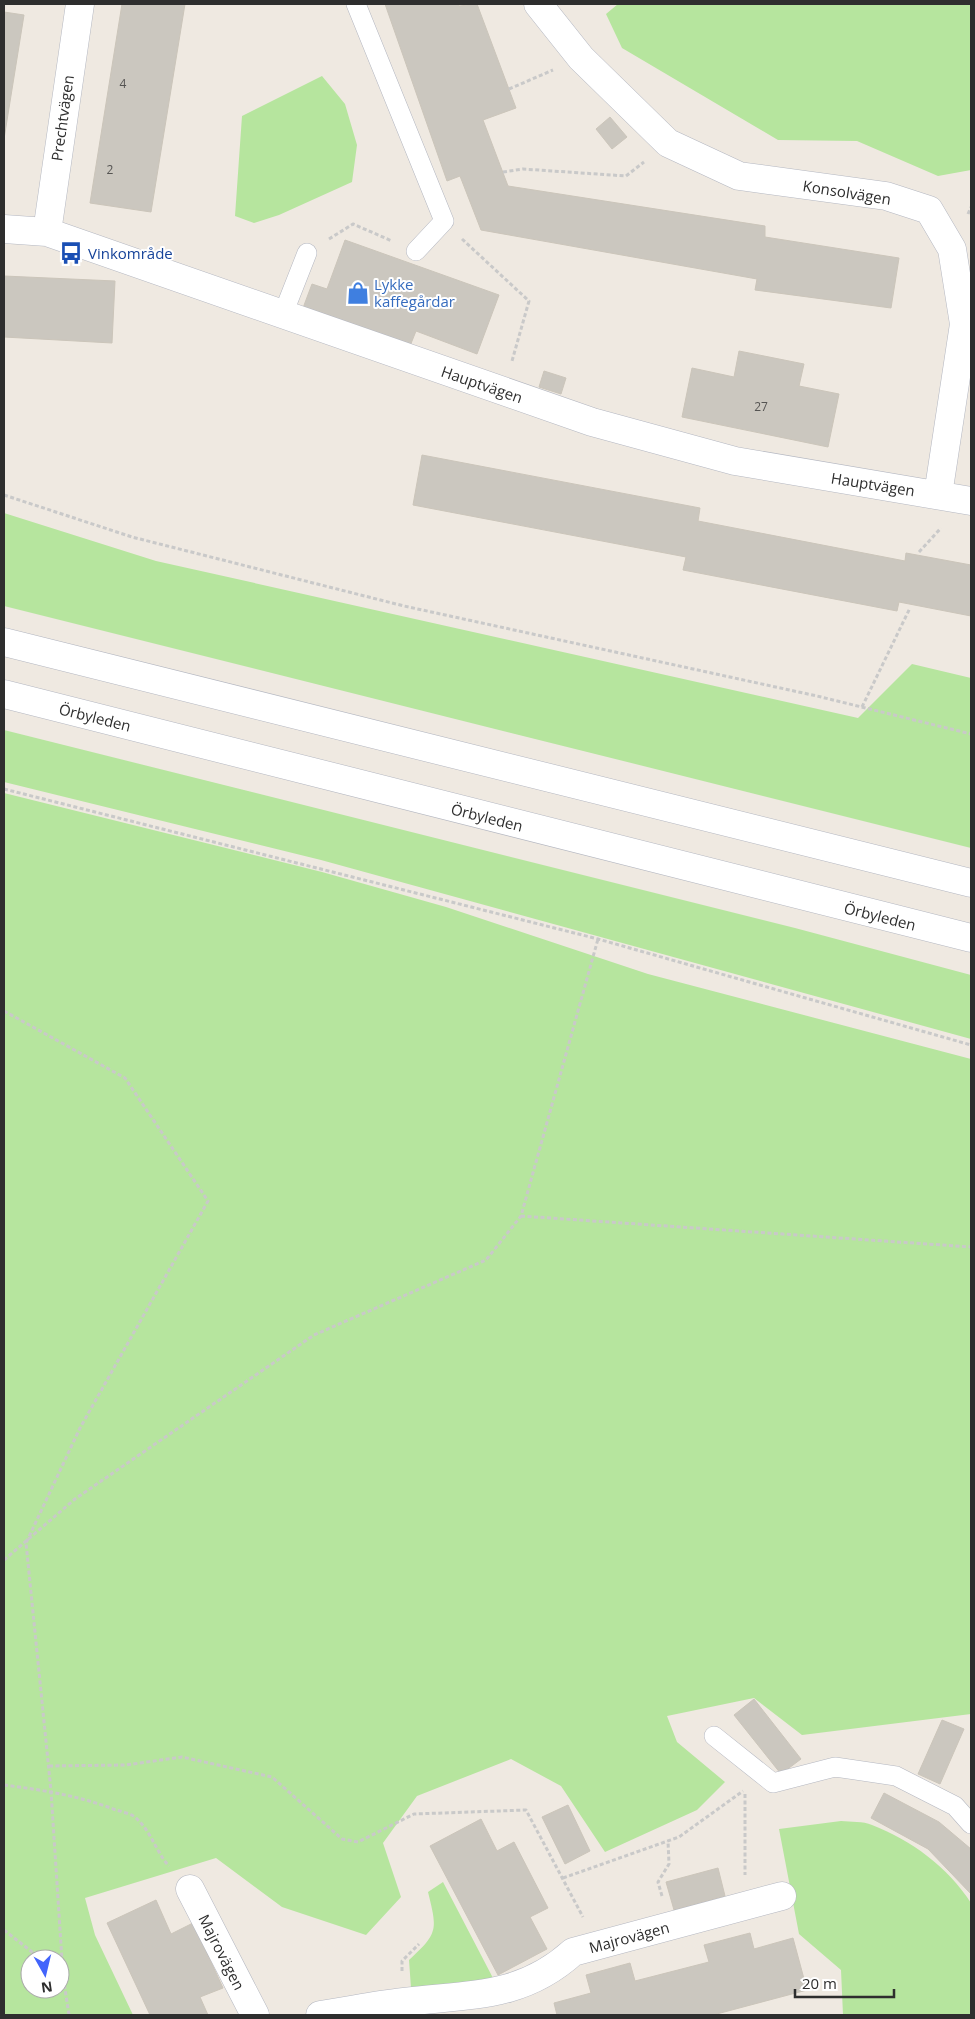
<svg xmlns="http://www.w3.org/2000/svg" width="975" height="2019" font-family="'Open Sans',sans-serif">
<rect width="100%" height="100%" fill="#efe9e1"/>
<!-- green -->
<path fill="#b6e59e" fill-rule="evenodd" d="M618,4H971V170L938,176L857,141L778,140L622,48L606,14Z
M322,76L345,104L357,145L352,182L279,215L254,223L235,216L242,116Z
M4,513L156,561L858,718L912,664L971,678V848L4,606Z
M4,730L795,928L971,975V1039L321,860L4,782Z
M4,793L322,872L446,907L648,974L971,1059V1714L802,1735L754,1698L667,1716L677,1742L725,1782L697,1810L605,1852L561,1786L511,1759L417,1796L383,1843L401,1897L366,1935L282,1907L216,1858L85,1898L95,1935L133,2015H4ZM30,1959H60V1989H30Z
M841,1821C851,1822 863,1821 872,1825C911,1840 948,1867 971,1903V2015H843L841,1970L799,1934L779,1829Z
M443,1882L494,1980L411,1988L409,1960C439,1933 437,1929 428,1892Z"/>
<!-- building -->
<path fill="#cbc7bf" stroke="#cbc5ba" d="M122,4H185L151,212L90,203Z
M385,4H458L459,6L477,4L516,108L483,120L508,186L765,226V237L899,258L891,308L755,290L757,279L481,230L460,176L447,181Z
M4,12L24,15L4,139Z
M610,117L627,137L612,149L596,129Z
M345,240L499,295L477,354L416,331L410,346L303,308L312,284L327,289Z
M4,276L115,281L112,343L4,337Z
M739,351L804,364L799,386L839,394L828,447L682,417L692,368L734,377Z
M544,371L566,378L561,394L539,387Z
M422,455L700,508L698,521L905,561L906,553L971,565V616L899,602L897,611L683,570L686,557L413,505Z
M754,1699L801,1759L781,1774L734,1715Z
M942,1720L964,1729L940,1784L918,1774Z
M884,1793L939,1822L971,1849V1894L928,1849L871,1818Z
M568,1805L590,1851L565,1864L542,1817Z
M481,1819L497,1851L514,1842L548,1908L530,1917L547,1949L498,1975L430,1846Z
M718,1868L725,1896L674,1910L666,1882Z
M156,1900L171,1934L193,1923L223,1988L200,1997L208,2015H150L107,1923Z
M750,1933L754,1949L793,1938L807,1990L713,2015H557L554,2003L591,1993L586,1975L630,1963L635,1981L709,1962L704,1945Z"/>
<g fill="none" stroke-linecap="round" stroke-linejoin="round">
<defs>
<path id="lane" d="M356,4L444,221L416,251
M283,314L307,253
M714,1736L773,1783L835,1767L896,1776L955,1806L971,1824"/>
<path id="street" d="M538,4L581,58L668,143L739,176L886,196L929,210L952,249L964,324L938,495
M4,229L47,232L592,422L735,461L971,501
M47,232L80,4
M190,1889L255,2015
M320,2015C348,2011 376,2005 404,2002C469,1994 521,1999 573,1952L782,1896"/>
<path id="secondary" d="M4,642L971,883
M4,694L971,938"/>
</defs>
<!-- lane casing -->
<use href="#lane" stroke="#b4b7c1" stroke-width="20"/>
<!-- street casing -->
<use href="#street" stroke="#b4b7c1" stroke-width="29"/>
<!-- secondary casing -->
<use href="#secondary" stroke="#b4b7c1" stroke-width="29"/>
<!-- path -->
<path stroke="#c9c9c9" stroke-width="3" stroke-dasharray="4 2.5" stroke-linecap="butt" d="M509,89L553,70
M503,172L523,169L626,176L644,162
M968,214L971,207
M329,239L353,224L392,241
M462,239L529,301L512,361
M4,495L132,537L404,606L817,696L971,734
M919,552L941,528
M862,707L910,608
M4,789L598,939L971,1045
M4,1011L125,1078L208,1201L80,1428L26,1543L51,1791L63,1976L69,2015
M521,1216L971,1247
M4,1560L75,1499L314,1335L486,1260L521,1216L598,939
M49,1766L126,1765L182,1757L272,1777L342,1839L358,1842L414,1814L526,1810L583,1917
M4,1785C43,1790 80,1796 116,1810C123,1812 133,1814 137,1819C152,1833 156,1852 169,1866
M745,1794V1875
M563,1878L679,1837L743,1791
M662,1896L658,1882L669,1864L668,1841
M4,1930L41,1959
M402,1971V1961L419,1944"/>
<!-- lane -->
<use href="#lane" stroke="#fff" stroke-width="19"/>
<!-- street -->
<use href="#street" stroke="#fff" stroke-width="28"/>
<!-- secondary -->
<use href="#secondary" stroke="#fff" stroke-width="28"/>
</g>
<!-- icons -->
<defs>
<symbol id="bus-bare" viewBox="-9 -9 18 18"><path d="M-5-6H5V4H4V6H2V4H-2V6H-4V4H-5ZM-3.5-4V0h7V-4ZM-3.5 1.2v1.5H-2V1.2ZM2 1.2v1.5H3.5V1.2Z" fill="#1a4fb4" stroke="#fff" stroke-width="2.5" paint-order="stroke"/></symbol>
<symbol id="shop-bare" viewBox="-9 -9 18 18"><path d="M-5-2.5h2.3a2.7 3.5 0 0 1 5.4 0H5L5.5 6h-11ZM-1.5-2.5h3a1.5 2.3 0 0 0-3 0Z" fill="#3f7fe0" stroke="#fff" stroke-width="2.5" paint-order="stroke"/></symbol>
</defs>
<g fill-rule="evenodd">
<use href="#bus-bare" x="55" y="237" width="32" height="32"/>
<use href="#shop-bare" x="342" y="277" width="32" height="32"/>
</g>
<g text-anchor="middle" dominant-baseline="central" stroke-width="4" stroke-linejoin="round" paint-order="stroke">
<!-- number labels -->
<g font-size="12" fill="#555452">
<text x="123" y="83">4</text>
<text x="110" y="169">2</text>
<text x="761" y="406">27</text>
</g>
<!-- street labels -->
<g font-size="15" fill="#2e2e2e" stroke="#fff">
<text transform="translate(62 118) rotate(-82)">Prechtvägen</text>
<text transform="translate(847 192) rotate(9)">Konsolvägen</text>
<text transform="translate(482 384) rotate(19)">Hauptvägen</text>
<text transform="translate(873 484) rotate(9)">Hauptvägen</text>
<text transform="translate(95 717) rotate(14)">Örbyleden</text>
<text transform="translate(487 817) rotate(14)">Örbyleden</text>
<text transform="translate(880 916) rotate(14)">Örbyleden</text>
<text transform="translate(629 1937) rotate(-15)">Majrovägen</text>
<text transform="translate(222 1952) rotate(63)">Majrovägen</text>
</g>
<!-- transit labels -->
<g font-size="15" fill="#164399" stroke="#fff" text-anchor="start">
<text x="88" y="253">Vinkområde</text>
</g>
<!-- shop labels -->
<g font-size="15" fill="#366cbe" stroke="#fff" text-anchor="start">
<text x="374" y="284">Lykke<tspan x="374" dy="17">kaffegårdar</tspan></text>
</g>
</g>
<!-- border -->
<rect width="975" height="2019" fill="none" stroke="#2e2e2e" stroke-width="10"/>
<!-- north arrow -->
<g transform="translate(45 1974) rotate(172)"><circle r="24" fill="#ffffff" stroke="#ababab"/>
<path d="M0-4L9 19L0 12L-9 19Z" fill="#4264fb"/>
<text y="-8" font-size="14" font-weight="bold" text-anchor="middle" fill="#2e2e2e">N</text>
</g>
<!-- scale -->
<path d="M795 1989v8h99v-8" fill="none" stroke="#2e2e2e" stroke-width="2.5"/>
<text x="802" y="1989" font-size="15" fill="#2e2e2e" stroke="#ffffff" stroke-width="4" paint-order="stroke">20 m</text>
</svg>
